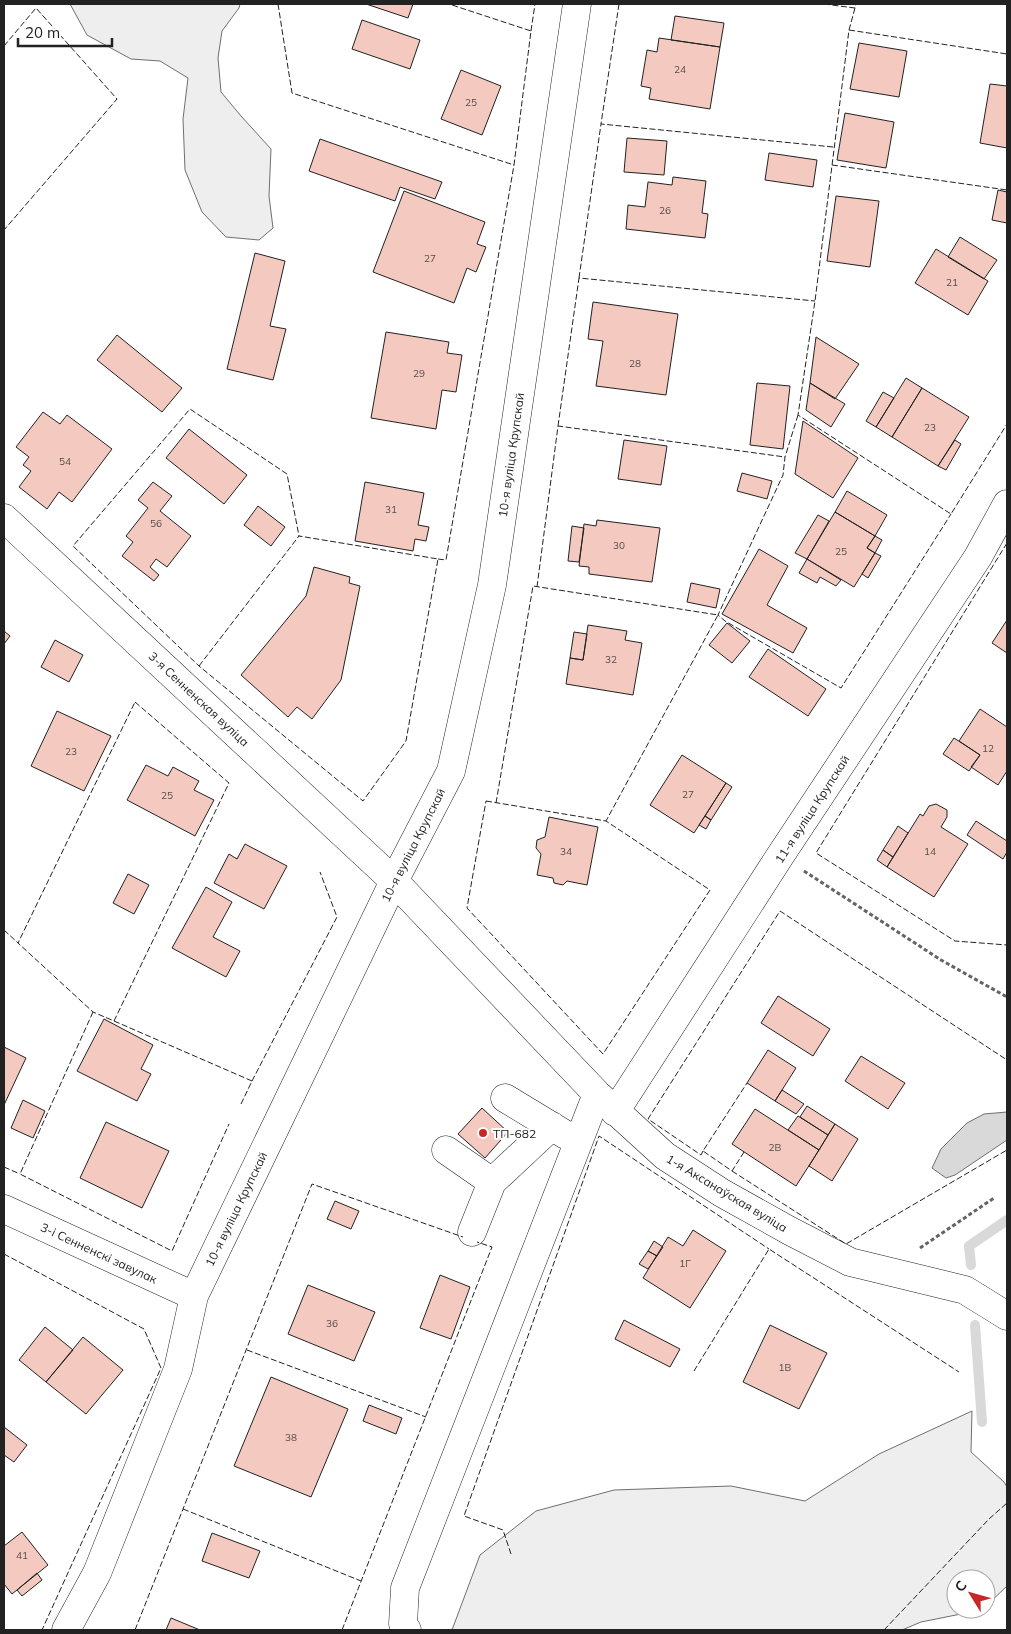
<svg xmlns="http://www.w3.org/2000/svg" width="1011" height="1634" font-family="Mulish,sans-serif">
<rect width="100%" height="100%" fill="#fff"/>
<!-- green -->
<path fill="#eee" stroke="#6f6f6f" d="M70,4H240L239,8L222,31L218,58L221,92L241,116L271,149L269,196L273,228L259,240L226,237L202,212L185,170L183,119L188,78L160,61L131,59L87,35Z
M972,1411L971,1452L1004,1482L1007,1487V1586L986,1606V1579H956V1609H982L981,1610L921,1622L902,1630H452L480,1555L536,1511L614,1490L731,1486L805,1501L879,1454Z"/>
<!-- water -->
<path fill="#d9d9d9" stroke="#6f6f6f" d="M1007,1112V1140L955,1175L946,1178L932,1168L941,1149L967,1123L984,1114Z"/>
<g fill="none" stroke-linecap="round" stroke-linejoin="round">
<!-- stream -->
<path stroke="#d9d9d9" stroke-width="10" d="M971,1265L969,1246L1007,1220
M975,1325L982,1422"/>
</g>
<!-- building -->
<path fill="#f3c9c0" stroke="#222" d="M366,4H413L408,18Z
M675,16L724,23L720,47L671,40Z
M362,20L420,40L410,69L352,49Z
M659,38L720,47L710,109L649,99L651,88L641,86L647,50L657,52Z
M859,43L907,51L899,97L850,89Z
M461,70L501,86L482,135L441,119Z
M990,84L1007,86V148L980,143Z
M845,113L894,122L886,168L837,160Z
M627,138L667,141L664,175L624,172Z
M320,139L442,182L435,199L400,187L395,201L309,171Z
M769,153L817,160L813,187L765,180Z
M673,177L706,181L702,213L708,214L705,238L626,229L628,205L645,207L648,182L672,185Z
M998,190L1007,192V223L992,220Z
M404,191L485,222L477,244L486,247L476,272L467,268L454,303L373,272Z
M836,196L879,201L870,267L827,261Z
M960,237L997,260L984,279L948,257Z
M936,249L988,281L968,315L915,283Z
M255,253L285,261L270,326L286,329L273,380L227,369Z
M593,302L678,314L666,395L596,386L603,341L588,339Z
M386,332L449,342L447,353L462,355L456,392L442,390L436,429L371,418Z
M117,335L182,388L162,412L97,360Z
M816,337L859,364L835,399L810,383Z
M906,378L922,388L892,437L876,427Z
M757,383L790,386L783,449L750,445Z
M810,383L845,404L831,427L806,410Z
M922,388L969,417L938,466L892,437Z
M883,392L894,398L876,427L866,421Z
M43,412L60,424L67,415L112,449L72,502L59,492L47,509L19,487L31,471L23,465L29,457L16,447Z
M803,421L858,458L833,498L795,474Z
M189,429L247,475L224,504L166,458Z
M624,440L667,446L661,485L618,479Z
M955,440L961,444L946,470L938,466Z
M742,473L772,481L767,499L737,491Z
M153,482L172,496L160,511L191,536L167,567L156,559L150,567L159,575L154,581L122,556L133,542L126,536L148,508L138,500Z
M365,482L424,493L418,525L429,527L426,541L415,539L413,551L355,541Z
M847,491L887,515L875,536L835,512Z
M258,506L285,527L271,546L244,525Z
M835,512L875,536L867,548L875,553L854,587L807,559Z
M818,515L829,521L807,559L795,553Z
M597,520L660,528L652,582L589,574V567L579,566L584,524L596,526Z
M572,526L584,528L579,562L568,561Z
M875,536L882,540L875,553L867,548Z
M759,549L788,566L767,605L807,628L793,653L722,614Z
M875,553L881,556L868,578L862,574Z
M807,559L841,580L836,586L820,577L817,583L799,573Z
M314,567L350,577L349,583L360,586L341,680L312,719L297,707L288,717L241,675L306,596Z
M691,583L720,589L716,608L687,602Z
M1007,620V653L992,643Z
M727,623L750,641L732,663L709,645Z
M588,625L627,631L625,640L642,643L633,695L566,684L570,658L583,660Z
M4,631L10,636L4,644Z
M574,632L587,634L583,660L570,658Z
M55,640L83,655L69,682L41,667Z
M768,649L826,689L808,716L749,677Z
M980,709L1007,727V771L998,785L971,767L980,755L959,741Z
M57,711L111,736L84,791L31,766Z
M954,738L980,755L969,771L943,754Z
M682,755L726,783L694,833L650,805Z
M146,765L168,776L173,767L199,781L194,790L214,800L195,836L127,800Z
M726,783L732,787L711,820L705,816Z
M936,804L947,810V817L941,827L968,844L934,897L887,867L920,814L923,816L929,806Z
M705,816L711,820L706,829L699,825Z
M549,817L598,827L587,885L567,881L563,885L554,883L553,878L537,875L541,854L536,848L537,840L545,837Z
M976,821L1007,841V852L1003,859L967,835Z
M898,826L908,833L893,857L883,850Z
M245,844L287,866L264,909L214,883L229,854L237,859Z
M883,850L893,857L887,867L877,860Z
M128,874L149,885L134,914L113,903Z
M206,887L232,902L213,937L240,951L226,977L172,948Z
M778,996L830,1029L813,1056L761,1023Z
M104,1019L153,1045L141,1069L151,1074L137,1101L77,1071Z
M4,1047L26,1058L4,1105Z
M768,1050L796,1068L775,1101L747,1083Z
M861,1056L905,1083L888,1109L845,1081Z
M782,1090L804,1104L796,1114L775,1101Z
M23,1100L45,1111L33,1138L11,1128Z
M807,1106L835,1124L828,1135L800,1117Z
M482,1108L508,1132L485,1158L458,1134Z
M755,1109L819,1150L796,1186L732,1144Z
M798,1116L828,1135L819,1150L788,1130Z
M106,1122L169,1151L142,1208L80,1178Z
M835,1124L858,1139L832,1181L809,1166Z
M335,1201L359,1211L351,1229L327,1219Z
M693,1230L726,1251L690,1308L643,1278L668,1237L683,1246Z
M654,1241L663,1247L657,1256L648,1251Z
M648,1251L657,1256L648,1269L639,1264Z
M440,1275L470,1287L451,1339L420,1328Z
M308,1285L375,1312L354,1361L288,1334Z
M624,1320L680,1349L670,1367L615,1339Z
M770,1325L827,1353L799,1409L743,1382Z
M45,1327L73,1350L46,1382L19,1360Z
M83,1337L123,1370L86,1414L46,1382Z
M271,1377L348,1409L311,1497L234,1466Z
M369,1405L402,1418L396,1434L363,1421Z
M4,1427L27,1445L14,1462L4,1455Z
M22,1532L48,1565L12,1594L4,1584V1546Z
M212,1533L260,1551L249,1578L202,1561Z
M37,1573L42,1580L22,1596L17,1590Z
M171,1618L200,1630H166Z"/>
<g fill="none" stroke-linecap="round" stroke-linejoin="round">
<defs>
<path id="minor" d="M4,518L394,881L597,1094L665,1156L722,1193L790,1231L850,1262L965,1290L1007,1316
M505,1098L566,1135
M615,1112L780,856L978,557L1007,504
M446,1150L492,1182
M4,1209L194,1296
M472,1232L492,1182L552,1126
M66,1630L97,1573L178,1369L194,1296L394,881L451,771L492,585L577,4
M407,1630L403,1624L405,1588L597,1094"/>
</defs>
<!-- minor casing -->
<use href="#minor" stroke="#222" stroke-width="29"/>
<!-- path -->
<path stroke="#646464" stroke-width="3" stroke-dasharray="4 2.5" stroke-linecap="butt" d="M804,871L941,960L1007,997
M920,1248L994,1198"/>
<!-- minor -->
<use href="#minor" stroke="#fff" stroke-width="28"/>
<!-- fence -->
<path stroke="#222" stroke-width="1" stroke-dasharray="6 2.5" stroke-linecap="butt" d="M278,4L292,93L514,165L531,31L449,4
M619,4L601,124L833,147
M824,4L855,8L856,4
M855,8L849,30L815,301L798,415L951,514L1007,424
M849,30L1007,54
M531,31L535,4
M4,46L36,8L117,99L4,230
M832,165L1007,190
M579,278L601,124
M798,415L785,457L783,475L718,615L725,621L841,688L951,514
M558,426L579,278L815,301
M1007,543L816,853L955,941L1007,945
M438,559L446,560L514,165
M537,587L558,426L785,457
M199,666L299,536L438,559L406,741L363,801L199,666L73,546L190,409L287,474L299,536
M135,702L229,783L114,1021L93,1012L18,943Z
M486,801L606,821L710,890L603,1054L467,908Z
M496,803L533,586L718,615L606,821
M4,930L18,943
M93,1012L20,1174L172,1251L229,1124
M114,1021L252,1081L241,1104
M252,1081L337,917L320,872
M703,1151L701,1155L648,1119L780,911L1007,1060
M744,1152L732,1171L703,1151L747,1083
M4,1167L20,1174
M732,1171L846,1244L1007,1150
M4,1254L144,1329L161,1368L42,1630
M247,1350L426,1417
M694,1371L769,1249L959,1372
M183,1509L361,1581
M511,1554L503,1530L464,1516L599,1136L769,1249
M135,1630L312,1184L463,1237
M342,1630L492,1247L477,1242
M884,1630L989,1519L1007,1503"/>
</g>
<!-- markers -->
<circle fill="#c62828" stroke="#fff" stroke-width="2" cx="483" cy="1133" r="5"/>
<g text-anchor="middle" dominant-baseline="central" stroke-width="4" stroke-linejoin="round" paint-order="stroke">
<!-- number labels -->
<g font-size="10" fill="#564c4a">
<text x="680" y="69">24</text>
<text x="471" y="102">25</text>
<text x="665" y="210">26</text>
<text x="430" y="258">27</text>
<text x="952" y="282">21</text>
<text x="635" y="363">28</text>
<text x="419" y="373">29</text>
<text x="930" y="427">23</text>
<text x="65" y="461">54</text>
<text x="391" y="509">31</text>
<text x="156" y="523">56</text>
<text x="619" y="545">30</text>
<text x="841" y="551">25</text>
<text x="611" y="659">32</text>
<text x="988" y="748">12</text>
<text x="71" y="751">23</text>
<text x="688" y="794">27</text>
<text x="167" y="795">25</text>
<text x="566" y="851">34</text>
<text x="930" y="851">14</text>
<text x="775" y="1147">2В</text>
<text x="685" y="1263">1Г</text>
<text x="332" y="1323">36</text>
<text x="785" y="1367">1В</text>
<text x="291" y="1437">38</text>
<text x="22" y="1555">41</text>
</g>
<!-- street labels -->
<g font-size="12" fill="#222" stroke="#fff">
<text transform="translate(511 455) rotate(-82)">10-я вуліца Крупскай</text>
<text transform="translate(199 699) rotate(43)">3-я Сенненская вуліца</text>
<text transform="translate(812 809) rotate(-57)">11-я вуліца Крупскай</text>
<text transform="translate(413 845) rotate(-63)">10-я вуліца Крупскай</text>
<text transform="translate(727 1193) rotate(31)">1-я Аксанаўская вуліца</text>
<text transform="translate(236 1209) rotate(-64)">10-я вуліца Крупскай</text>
<text transform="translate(99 1253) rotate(25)">3-і Сенненскі завулак</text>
</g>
<!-- poi labels -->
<g font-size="12" fill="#222" stroke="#fff" text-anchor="start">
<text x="493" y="1133">ТП-682</text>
</g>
</g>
<!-- border -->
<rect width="1011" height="1634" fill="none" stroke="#222222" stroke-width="10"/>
<!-- north arrow -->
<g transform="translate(971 1594) rotate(307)"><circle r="24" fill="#ffffff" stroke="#a7a7a7"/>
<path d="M0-4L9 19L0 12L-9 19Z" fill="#c62828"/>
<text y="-8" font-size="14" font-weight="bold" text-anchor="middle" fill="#222222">С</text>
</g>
<!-- scale -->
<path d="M18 38v8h94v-8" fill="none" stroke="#222222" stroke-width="2.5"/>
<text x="25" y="38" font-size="15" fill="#222222" stroke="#ffffff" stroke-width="4" paint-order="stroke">20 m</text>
</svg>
